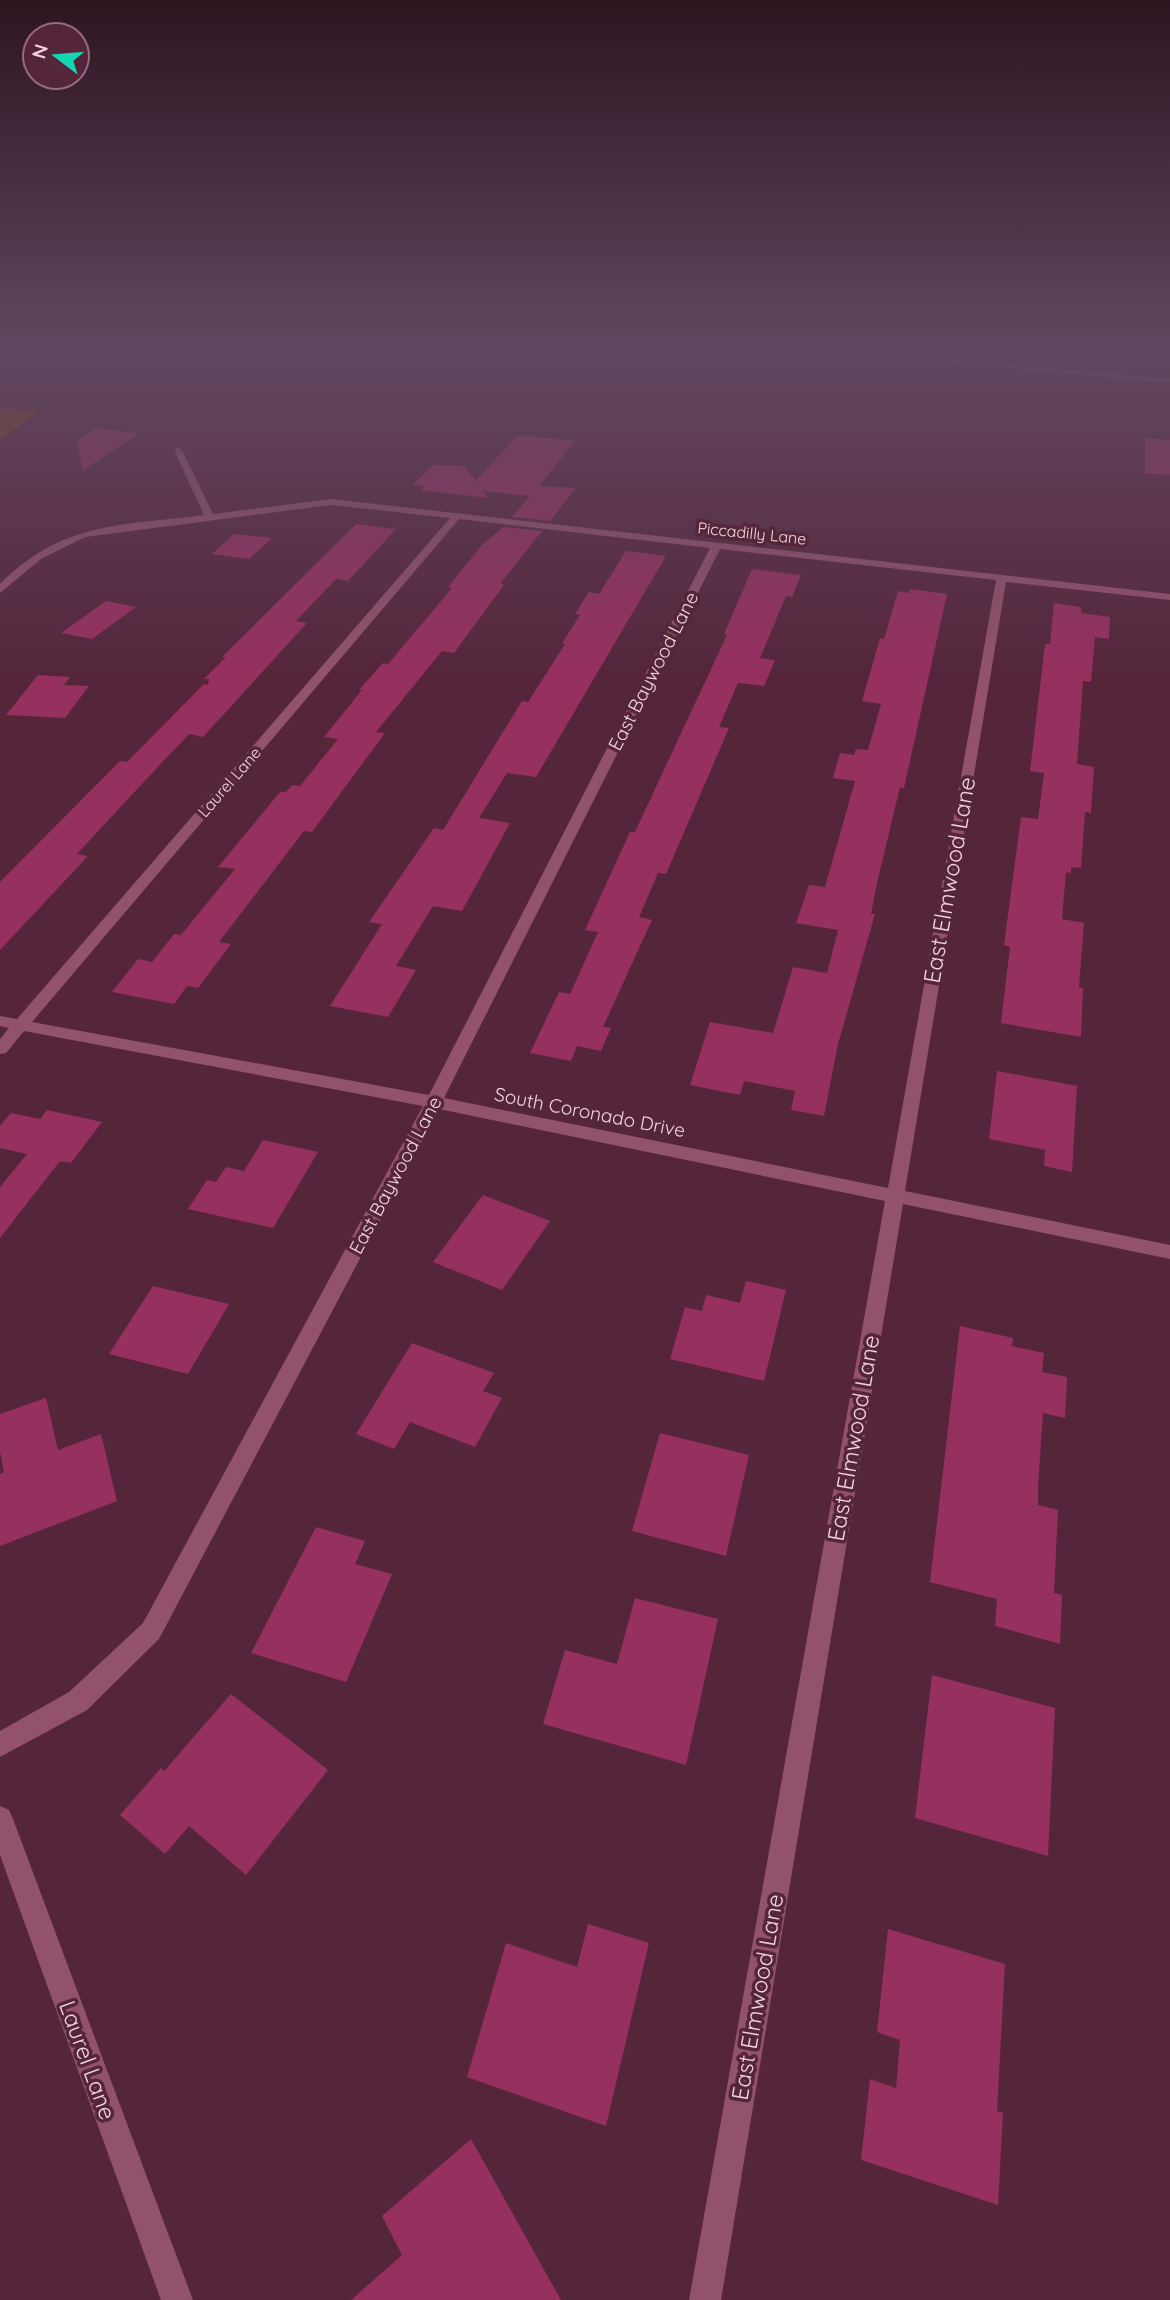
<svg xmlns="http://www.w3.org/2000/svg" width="1170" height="2300" font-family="Quicksand,sans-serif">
<rect width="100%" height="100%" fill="#55263a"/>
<!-- green -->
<path fill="#7e4412" d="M0,408L38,412L0,440Z"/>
<!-- building -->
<path fill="#96305f" d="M96,428L140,433L83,470L77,440Z
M517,435L575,441L539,486L576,488L550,521L512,517L530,496L483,491L488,498L421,490L424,486L413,485L432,465L464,466L476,481Z
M1145,438L1170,440V475L1145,473Z
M356,524L396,529L348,581L336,579L296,621L307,623L203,737L189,734L140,786L77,854L88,856L0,950V882L120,761L127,762L204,684L208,685L209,679H204L226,657H222Z
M503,527L542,531L500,584L504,585L454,653L442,651L376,732L385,733L312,832L304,831L219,942L231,944L198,988L187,986L174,1004L112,992L138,959L152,962L174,934L181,935L235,869L218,867L280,792H286L292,785L300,786L338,739L324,737L362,690H359L383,663L388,664L452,588L448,587L482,545Z
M234,534L272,538L249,559L212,554Z
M626,551L666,556L536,777L507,773L479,818L510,823L462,911L433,906L396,966L416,970L388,1017L330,1006L382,924L369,922L434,828L443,830L522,701L528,702L565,644L562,643L580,615L575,614L589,592L599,594Z
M752,569L801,575L792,597L786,596L760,658L775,660L764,686L738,683L719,727L729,728L666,874L658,873L639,917L652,920L603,1027L611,1028L601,1051L577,1046L571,1061L530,1053L559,992L570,994L598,932L585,930L630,832H635L727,635L724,634Z
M910,589L947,594L904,788L900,787L877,883L871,914H875L838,1044L824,1116L791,1110L795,1091L744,1081L740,1095L690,1085L710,1022L773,1033L793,967L827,973L838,930L796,923L809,885L825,887L855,781L833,778L840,753L854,755L856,749L868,750L881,704L862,701L880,638L884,639L898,591L909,593Z
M106,601L136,607L92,639L61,633Z
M1054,603L1081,607V613L1110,617L1109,639L1095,637L1091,682L1083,681L1077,764L1094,767L1091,813L1085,812L1081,868L1071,867V873L1066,872L1062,919L1084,923L1079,987L1083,988L1081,1037L1001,1023L1010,947L1004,945L1021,817L1038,819L1044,773L1030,771L1045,644H1050Z
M38,675L70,677L64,685L89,686L65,718L6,715Z
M997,1071L1077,1086L1072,1172L1044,1166L1045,1150L989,1139Z
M47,1110L102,1122L71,1163L60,1161L0,1238V1187L27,1154L0,1148V1126L11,1113L40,1119Z
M263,1140L318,1152L273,1228L188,1209L207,1180L216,1182L226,1167L244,1171Z
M483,1195L550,1221L502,1290L433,1262Z
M746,1281L786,1290L764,1381L670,1359L685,1307L702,1311L706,1295L740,1303Z
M153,1286L229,1304L188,1374L109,1354Z
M960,1326L1013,1338L1012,1346L1044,1353L1042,1372L1067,1377L1065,1418L1043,1413L1038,1486V1505L1058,1510L1054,1593L1062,1595L1060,1644L995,1626L997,1599L930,1582Z
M412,1343L494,1373L483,1391L502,1398L475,1447L410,1422L394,1449L356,1434Z
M46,1398L58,1450L101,1434L117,1501L0,1546V1474L4,1472L0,1452V1414Z
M660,1433L749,1455L726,1556L632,1531Z
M316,1527L365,1541L355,1564L392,1574L346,1682L251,1653Z
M635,1598L718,1619L686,1765L543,1724L565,1650L617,1664Z
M932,1675L1055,1708L1048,1856L915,1818Z
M231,1694L328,1770L246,1875L189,1826L165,1854L120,1815L161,1768L164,1771Z
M588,1924L649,1943L606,2126L467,2077L506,1943L577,1967Z
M888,1929L1005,1964L997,2111L1003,2113L998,2205L861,2160L870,2079L896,2088L900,2040L877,2032Z
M471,2139L561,2300H351L402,2255L382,2216Z"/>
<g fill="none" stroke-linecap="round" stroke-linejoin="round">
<!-- minor -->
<path fill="#92526b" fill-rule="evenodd" d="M835,352H864L1170,379V383Z
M178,447L182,450L213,514L331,499L1170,594V600L1006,582L905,1191L1170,1245V1259L903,1204L721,2300H689L885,1201L439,1109L159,1639L87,1710L0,1757V1731L69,1692L143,1623L423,1106L24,1031L6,1053L0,1054V1039L9,1028L0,1026V1016L17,1019L450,518L331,505L85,537L41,559L0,593V584C63,521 121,526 204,515L174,450ZM459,519L710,548L429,1095L32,1022ZM720,549L996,580L888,1188L444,1098Z
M0,1806L9,1810L13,1819L193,2300H161L0,1855Z"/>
</g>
<!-- sky -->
<linearGradient id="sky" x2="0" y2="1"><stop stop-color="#2f1520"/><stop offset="0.52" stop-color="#624760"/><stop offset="1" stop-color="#624760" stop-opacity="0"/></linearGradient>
<rect width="1170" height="674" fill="url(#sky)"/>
<g text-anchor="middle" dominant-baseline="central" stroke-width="7" stroke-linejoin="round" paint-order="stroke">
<!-- far-street labels -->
<g font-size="16" fill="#f3d4de" stroke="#55263a">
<text transform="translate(752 533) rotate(6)">Piccadilly Lane</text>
<text transform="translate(229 782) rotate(-49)">Laurel Lane</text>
</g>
<!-- street labels -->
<g font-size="19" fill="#f3d4de" stroke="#55263a">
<text transform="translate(653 671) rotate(-63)">East Baywood Lane</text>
<text transform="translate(590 1112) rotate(11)">South Coronado Drive</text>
<text transform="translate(395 1175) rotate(-62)">East Baywood Lane</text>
</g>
<!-- near-street labels -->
<g font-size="23" fill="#f3d4de" stroke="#55263a">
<text transform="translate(949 880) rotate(-80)">East Elmwood Lane</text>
<text transform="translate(853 1438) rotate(-80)">East Elmwood Lane</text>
<text transform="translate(757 1997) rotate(-80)">East Elmwood Lane</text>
<text transform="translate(88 2060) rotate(70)">Laurel Lane</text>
</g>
</g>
<!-- north arrow -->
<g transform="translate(56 56) rotate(286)"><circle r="33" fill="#55263a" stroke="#946c7c" stroke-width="2"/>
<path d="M0-5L12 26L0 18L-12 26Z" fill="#15d5b3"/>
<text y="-10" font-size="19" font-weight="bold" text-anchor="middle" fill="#f3d4de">N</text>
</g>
</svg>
